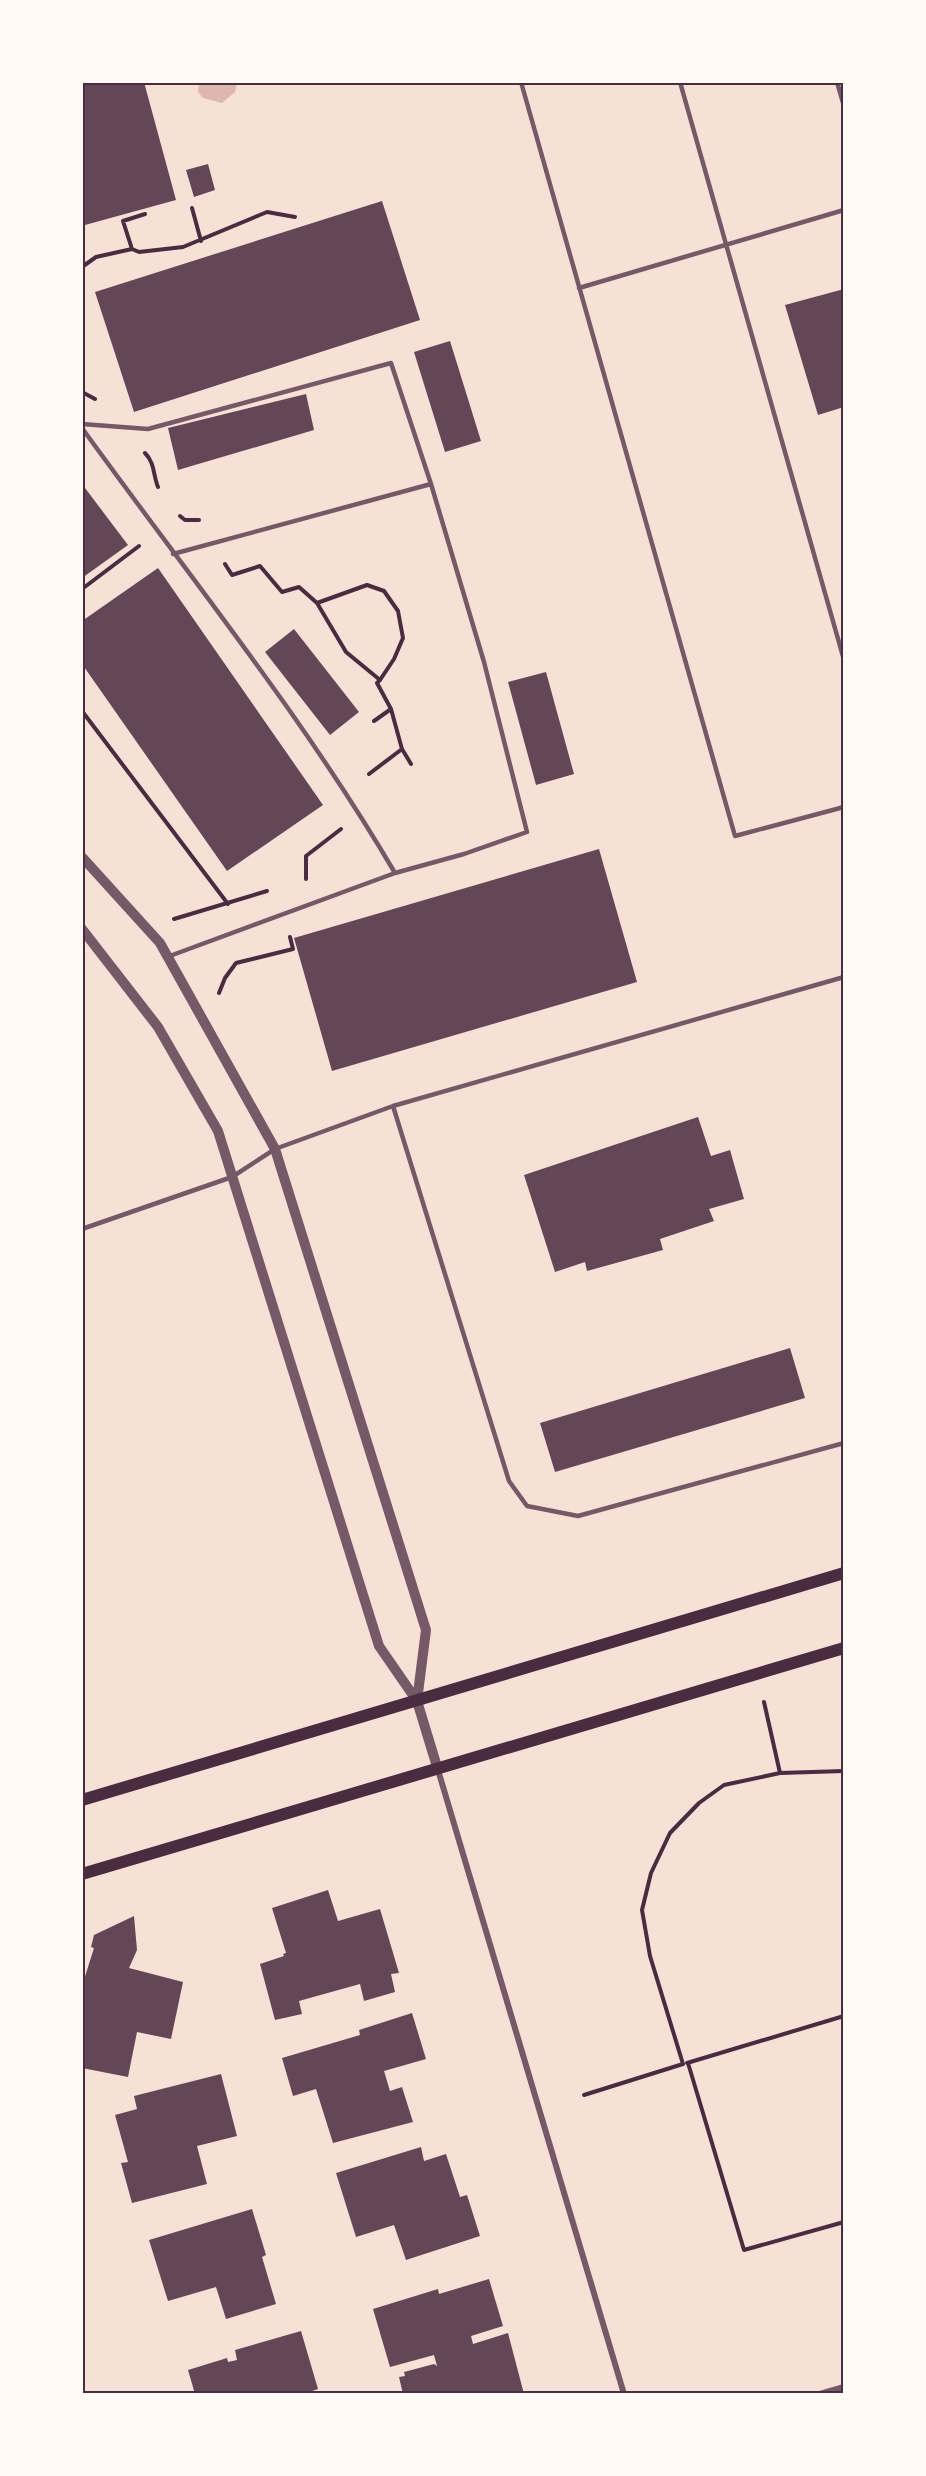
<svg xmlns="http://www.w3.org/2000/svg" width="926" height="2476" font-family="Georgia,serif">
<rect width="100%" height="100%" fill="#f7e1d7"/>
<!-- water -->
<path fill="#dcb8b0" d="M199,83V82L237,83L235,92L222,103L203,98L198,92Z"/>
<!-- building -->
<path fill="#644757" d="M82,82H144L176,200L85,225L82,217Z
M208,164L215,190L194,197L186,170Z
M382,201L420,320L134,412L95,292Z
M844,289V407L818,415L785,305Z
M450,341L481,441L445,452L414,352Z
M306,394L314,430L178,470L168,428Z
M82,484L128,545L82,578Z
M158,568L323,805L227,871L82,664V621Z
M294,629L359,712L330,735L265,652Z
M546,672L574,774L536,785L508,682Z
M599,849L637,982L332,1071L294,938Z
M698,1117L711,1156L730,1150L744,1199L709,1209L714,1221L660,1239L663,1250L587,1271L585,1262L555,1272L524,1175Z
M790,1348L805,1398L555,1472L540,1423Z
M328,1890L338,1921L380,1909L399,1973L391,1974L395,1992L364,2001L360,1984L299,2001L302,2014L275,2020L260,1964L284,1956L283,1954L286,1953L272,1908Z
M134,1916L137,1950L129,1968L183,1982L171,2039L137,2032L128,2077L82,2068V1986L94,1948L91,1947L94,1935Z
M412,2013L426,2059L384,2071L390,2091L402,2087L413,2122L333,2143L316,2089L293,2096L282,2058L360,2035L359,2030Z
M221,2074L237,2136L197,2146L207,2184L132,2203L121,2163L128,2162L115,2115L137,2109L134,2096Z
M421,2147L424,2161L446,2154L460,2197L467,2195L480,2236L406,2260L394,2225L356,2237L336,2173Z
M252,2209L266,2255L262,2257L276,2304L226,2319L216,2287L168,2301L149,2240Z
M489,2279L503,2326L471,2336L473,2344L508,2333L524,2394H403L399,2377L405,2376L404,2372L434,2364L437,2366L434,2355L390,2367L373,2309L438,2289L439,2294Z
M301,2331L318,2389L303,2394H195L188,2370L227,2358L228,2362L237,2360L235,2350Z"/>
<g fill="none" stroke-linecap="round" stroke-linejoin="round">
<!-- path -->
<path stroke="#4a2c40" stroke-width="4" d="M192,208L201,241
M132,249L123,221L145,214
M82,267L96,257L132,249L139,252L183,247L267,212L295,217
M82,392L95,399
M145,453C155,463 153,475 158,487
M180,516L185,520H199
M225,564L232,575L260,566L282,592L299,587L317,603L346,652L380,680L377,683L391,709L402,749L369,774
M82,589L139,546
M317,603L367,585L384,591L398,611L403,638L394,659L380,680
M82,711L228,904
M374,721L391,709
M402,749L411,764
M306,879V856L341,829
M174,919L267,891
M219,993L225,978L236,963L293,949L290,937
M764,1702L780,1773L844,1771
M687,2063L844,2016
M688,2063L744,2250L844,2222
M584,2095L683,2064L650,1956L642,1910L651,1873L670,1833L699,1803L724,1785L780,1773"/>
<!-- service -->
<path stroke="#755966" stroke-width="4.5" d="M521,82L735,836L844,807
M680,82L844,660
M837,82L844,106
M579,288L844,210
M82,424L148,429L391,363L431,484L484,662L527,832L464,854L395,873L167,957
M82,428C188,575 303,716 395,873
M173,554L431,484
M393,1106L509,1481L527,1506L578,1516L844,1443
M82,1229L232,1177L275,1149L393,1106L844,977"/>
<!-- minor -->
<path stroke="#755966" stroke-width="6" d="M438,1770L624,2394
M820,2394L844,2387"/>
<!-- tertiary -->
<path stroke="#755966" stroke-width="10" d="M82,857L160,943L275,1149L426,1630L417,1701
M82,929L158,1027L218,1131L379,1646L417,1701L438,1770"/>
<!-- secondary -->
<path stroke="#4a2c40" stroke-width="12" d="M82,1800L844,1573
M82,1874L844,1648"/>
</g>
<!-- border -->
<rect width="926" height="2476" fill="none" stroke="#fffaf5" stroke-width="168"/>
<rect x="84" y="84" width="758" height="2308" fill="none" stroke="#4a2c40" stroke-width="2"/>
</svg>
